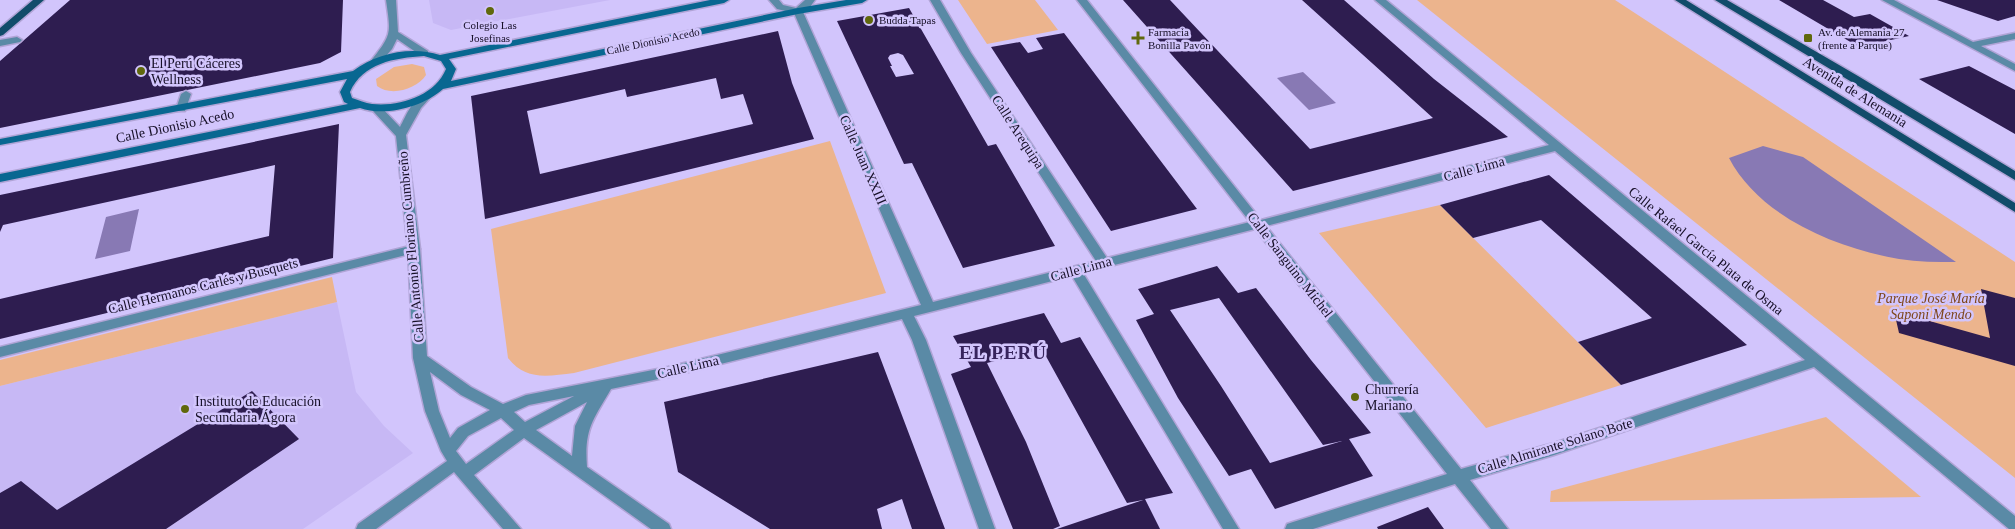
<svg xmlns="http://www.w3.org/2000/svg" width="2015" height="529" font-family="Georgia,serif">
<rect width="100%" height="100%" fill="#d2c5fc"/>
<!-- built -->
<path fill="#c7b8f5" d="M429,0H610L451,30L433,23Z
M337,302L356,392L384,426L413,453L303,529H0V386Z"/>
<!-- green -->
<path fill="#ecb48d" d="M958,0H1035L1058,30L987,44Z
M1417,0H1615L2015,262V478Z
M412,64L424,67L426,75C417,89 391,97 377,86L376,79L394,67Z
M830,141L886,293L574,373C547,376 526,381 508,358L491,229Z
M1440,205L1621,385L1486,428L1319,233Z
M332,277L337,302L0,386V360Z
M1826,417L1921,497L1550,502L1551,491Z"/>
<!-- water -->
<path fill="#8879b4" d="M1303,72L1336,103L1309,110L1277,78Z
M1763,146L1803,157L1956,262C1937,262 1918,262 1899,259C1836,248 1760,217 1729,158Z
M139,209L130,251L95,259L106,217Z"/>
<!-- building -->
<path fill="#2e1d50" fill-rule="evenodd" d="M70,0H343L341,52L320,63L0,128V61Z
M1123,0H1170L1310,149L1433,118L1302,0H1344L1434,79L1508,137L1293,191Z
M1779,0H1823L1854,17L1870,14L1909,36L1859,47Z
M1937,0H2015V16L1998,21Z
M909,8L988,146L996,144L1055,246L963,268L912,163L904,164L837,21ZM898,53L903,55L914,74L896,77L890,66H892L888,58L890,55Z
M778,31L792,83L814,139L485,219L471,96ZM716,78L721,99L743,94L753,124L540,174L527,111L625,89L627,97Z
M1064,33L1197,209L1111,231L991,47L1020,42L1028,53L1043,49L1036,38Z
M1969,66L2015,90V134L1919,79Z
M339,124L333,258L0,339V299L269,236L275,165L3,225L0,232V195Z
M1549,175L1747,345L1621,385L1578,342L1652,318L1541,220L1473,238L1440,205Z
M1217,266L1238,293L1256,288L1311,360L1371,433L1349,439L1373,476L1275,509L1251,469L1229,476L1178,398L1136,320L1154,314L1138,289ZM1219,298L1323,445L1342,441L1270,463L1221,386L1170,310Z
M1981,289L2015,298V366L1899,333L1894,311L1990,338Z
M1044,313L1061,343L1080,337L1173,493L1145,499L1160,529H1057L1143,500L1127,503L1042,349L987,363L1026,442L1060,526L1053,529H1013L951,374L971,367L953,336Z
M878,352L945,529H912L902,499L877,509L882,529H770L678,472L664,402Z
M252,391L299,439L166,529H0V493L21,481L57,510Z
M1428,507L1444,529H1378L1377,527Z"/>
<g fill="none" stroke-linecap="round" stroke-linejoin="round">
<defs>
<path id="service" d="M17,37L22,40L20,42L0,46V40Z
M186,91L191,94L185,111H177L176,109L181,94Z"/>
<path id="pedestrian" d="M414,245L420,249L418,252L0,357V347Z"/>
<path id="minor" d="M386,0H396L398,32L428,51V55H420L397,39L392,49L379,64H371L370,62C392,34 391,35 386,0Z
M769,0H779L783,5L796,8L805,0H815L810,7L803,12L933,302L1096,261L961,53L930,0H940L971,53L1107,258L1250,222L1077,0H1087L1261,220L1549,145L1375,0H1386L2015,516V529H2009L1814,367L1554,455L1470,480L1508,529H1491L1455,484L1313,529H1285L1287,524L1293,522L1447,474L1255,229L1083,273L1239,529H1223L1072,276L914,316L926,340L995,529H979L912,340L902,319L668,377L611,389C593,420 584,429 587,467L669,524L671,529H651L524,438L474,475L521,529H503L454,472L376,529H356L358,524L447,461L441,451L425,411L413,358L408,249L396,136L373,111L372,109L373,107H381L400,127C406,116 412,99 425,95L430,98L421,108L406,135L420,249L427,356L471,387L503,404L526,395L668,367L921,305L794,13L777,9ZM1555,151L1805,360L1554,443L1461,469L1266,226ZM430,372L461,395L490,410L458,428L450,438L439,411ZM574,396L525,422L514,412L529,405ZM587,402L575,426L572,456L536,430ZM501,418L514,430L466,464L456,451L468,436Z
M1882,0H1894L1973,42L2015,33V39L1981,46L2015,64V71Z"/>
<path id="secondary" d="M710,0H729L724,3L449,59L456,69L451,81L798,8L846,0H867L862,3L798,14L443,89C423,107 385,117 360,108L0,182V174L348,104L344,102L340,92L347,79L0,145V139L353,71C377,53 411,46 440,55ZM424,56L441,61L446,69C435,96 399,107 372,104C365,103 359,100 352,98L350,92C363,63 394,58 424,56Z"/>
<path id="primary" d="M33,0H44L3,35L0,36V28Z
M1675,0H1686L2015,203V212Z
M1715,0H1727L1858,76L2015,171V180Z"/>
</defs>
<!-- service casing -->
<use href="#service" stroke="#b0a4d6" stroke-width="3"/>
<!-- pedestrian casing -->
<use href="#pedestrian" stroke="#b0a4d6" stroke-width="3"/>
<!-- minor casing -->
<use href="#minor" stroke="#b0a4d6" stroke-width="3"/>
<!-- secondary casing -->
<use href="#secondary" stroke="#b0a4d6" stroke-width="3"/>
<!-- primary casing -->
<use href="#primary" stroke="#b0a4d6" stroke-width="3"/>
<!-- service -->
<use href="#service" fill="#5a8aa6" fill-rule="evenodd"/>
<!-- pedestrian -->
<use href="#pedestrian" fill="#5a8aa6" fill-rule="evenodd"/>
<!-- minor -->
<use href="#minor" fill="#5a8aa6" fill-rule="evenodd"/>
<!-- secondary -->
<use href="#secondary" fill="#086791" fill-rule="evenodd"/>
<!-- primary -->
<use href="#primary" fill="#114c6a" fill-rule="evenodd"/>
</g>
<!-- markers -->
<g fill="#60680c" stroke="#d2c5fc" stroke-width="2">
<circle cx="490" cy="11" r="5"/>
<circle cx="869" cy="20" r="5"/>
<path d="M1135.5 30.5h5v5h5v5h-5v5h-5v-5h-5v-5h5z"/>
<rect x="1803" y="33" width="10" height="10" rx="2.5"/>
<circle cx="141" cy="71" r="5"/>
<circle cx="1355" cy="397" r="5"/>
<circle cx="185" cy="409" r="5"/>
</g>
<g text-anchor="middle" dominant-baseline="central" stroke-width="5" stroke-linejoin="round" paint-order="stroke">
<!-- far-poi labels -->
<g font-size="11" fill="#160f27" stroke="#d2c5fc" text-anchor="start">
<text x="879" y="20">Budda Tapas</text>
<text x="490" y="25" text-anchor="middle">Colegio Las<tspan x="490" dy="13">Josefinas</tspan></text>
<text x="1148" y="32">Farmacia<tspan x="1148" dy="13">Bonilla Pavón</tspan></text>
<text x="1818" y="32">Av. de Alemania 27<tspan x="1818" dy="13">(frente a Parque)</tspan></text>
</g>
<!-- far-street labels -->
<g font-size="11" fill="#160f27" stroke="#d2c5fc">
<text transform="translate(653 41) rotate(-12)">Calle Dionisio Acedo</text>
</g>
<!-- poi labels -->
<g font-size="14" fill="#160f27" stroke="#d2c5fc" text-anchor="start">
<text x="151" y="63">El Perú Cáceres<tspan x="151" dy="16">Wellness</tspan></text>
<text x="1365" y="389">Churrería<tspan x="1365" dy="16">Mariano</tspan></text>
<text x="195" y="401">Instituto de Educación<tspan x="195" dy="16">Secundaria Ágora</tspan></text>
</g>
<!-- street labels -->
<g font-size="14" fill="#160f27" stroke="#d2c5fc">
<text transform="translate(1855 92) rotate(32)">Avenida de Alemania</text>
<text transform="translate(175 126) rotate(-12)">Calle Dionisio Acedo</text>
<text transform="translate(1018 132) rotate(57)">Calle Arequipa</text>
<text transform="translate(863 160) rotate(66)">Calle Juan XXIII</text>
<text transform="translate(1474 169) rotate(-15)">Calle Lima</text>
<text transform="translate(411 247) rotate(-95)">Calle Antonio Floriano Cumbreño</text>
<text transform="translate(1706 251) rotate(39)">Calle Rafael García Plata de Osma</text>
<text transform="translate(1290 265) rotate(52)">Calle Sanguino Michel</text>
<text transform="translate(1081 269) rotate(-15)">Calle Lima</text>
<text transform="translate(203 286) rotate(-14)">Calle Hermanos Carlés y Busquets</text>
<text transform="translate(688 367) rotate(-13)">Calle Lima</text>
<text transform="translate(1555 446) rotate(-17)">Calle Almirante Solano Bote</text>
</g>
<!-- park labels -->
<g font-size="14" font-style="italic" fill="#7e461a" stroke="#d2c5fc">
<text x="1931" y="298">Parque José María<tspan x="1931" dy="16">Saponi Mendo</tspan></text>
</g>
<!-- district labels -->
<g font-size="19" font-weight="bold" letter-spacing="1" fill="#37245d" stroke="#d2c5fc">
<text x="1003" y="352">EL PERÚ</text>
</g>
</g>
</svg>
